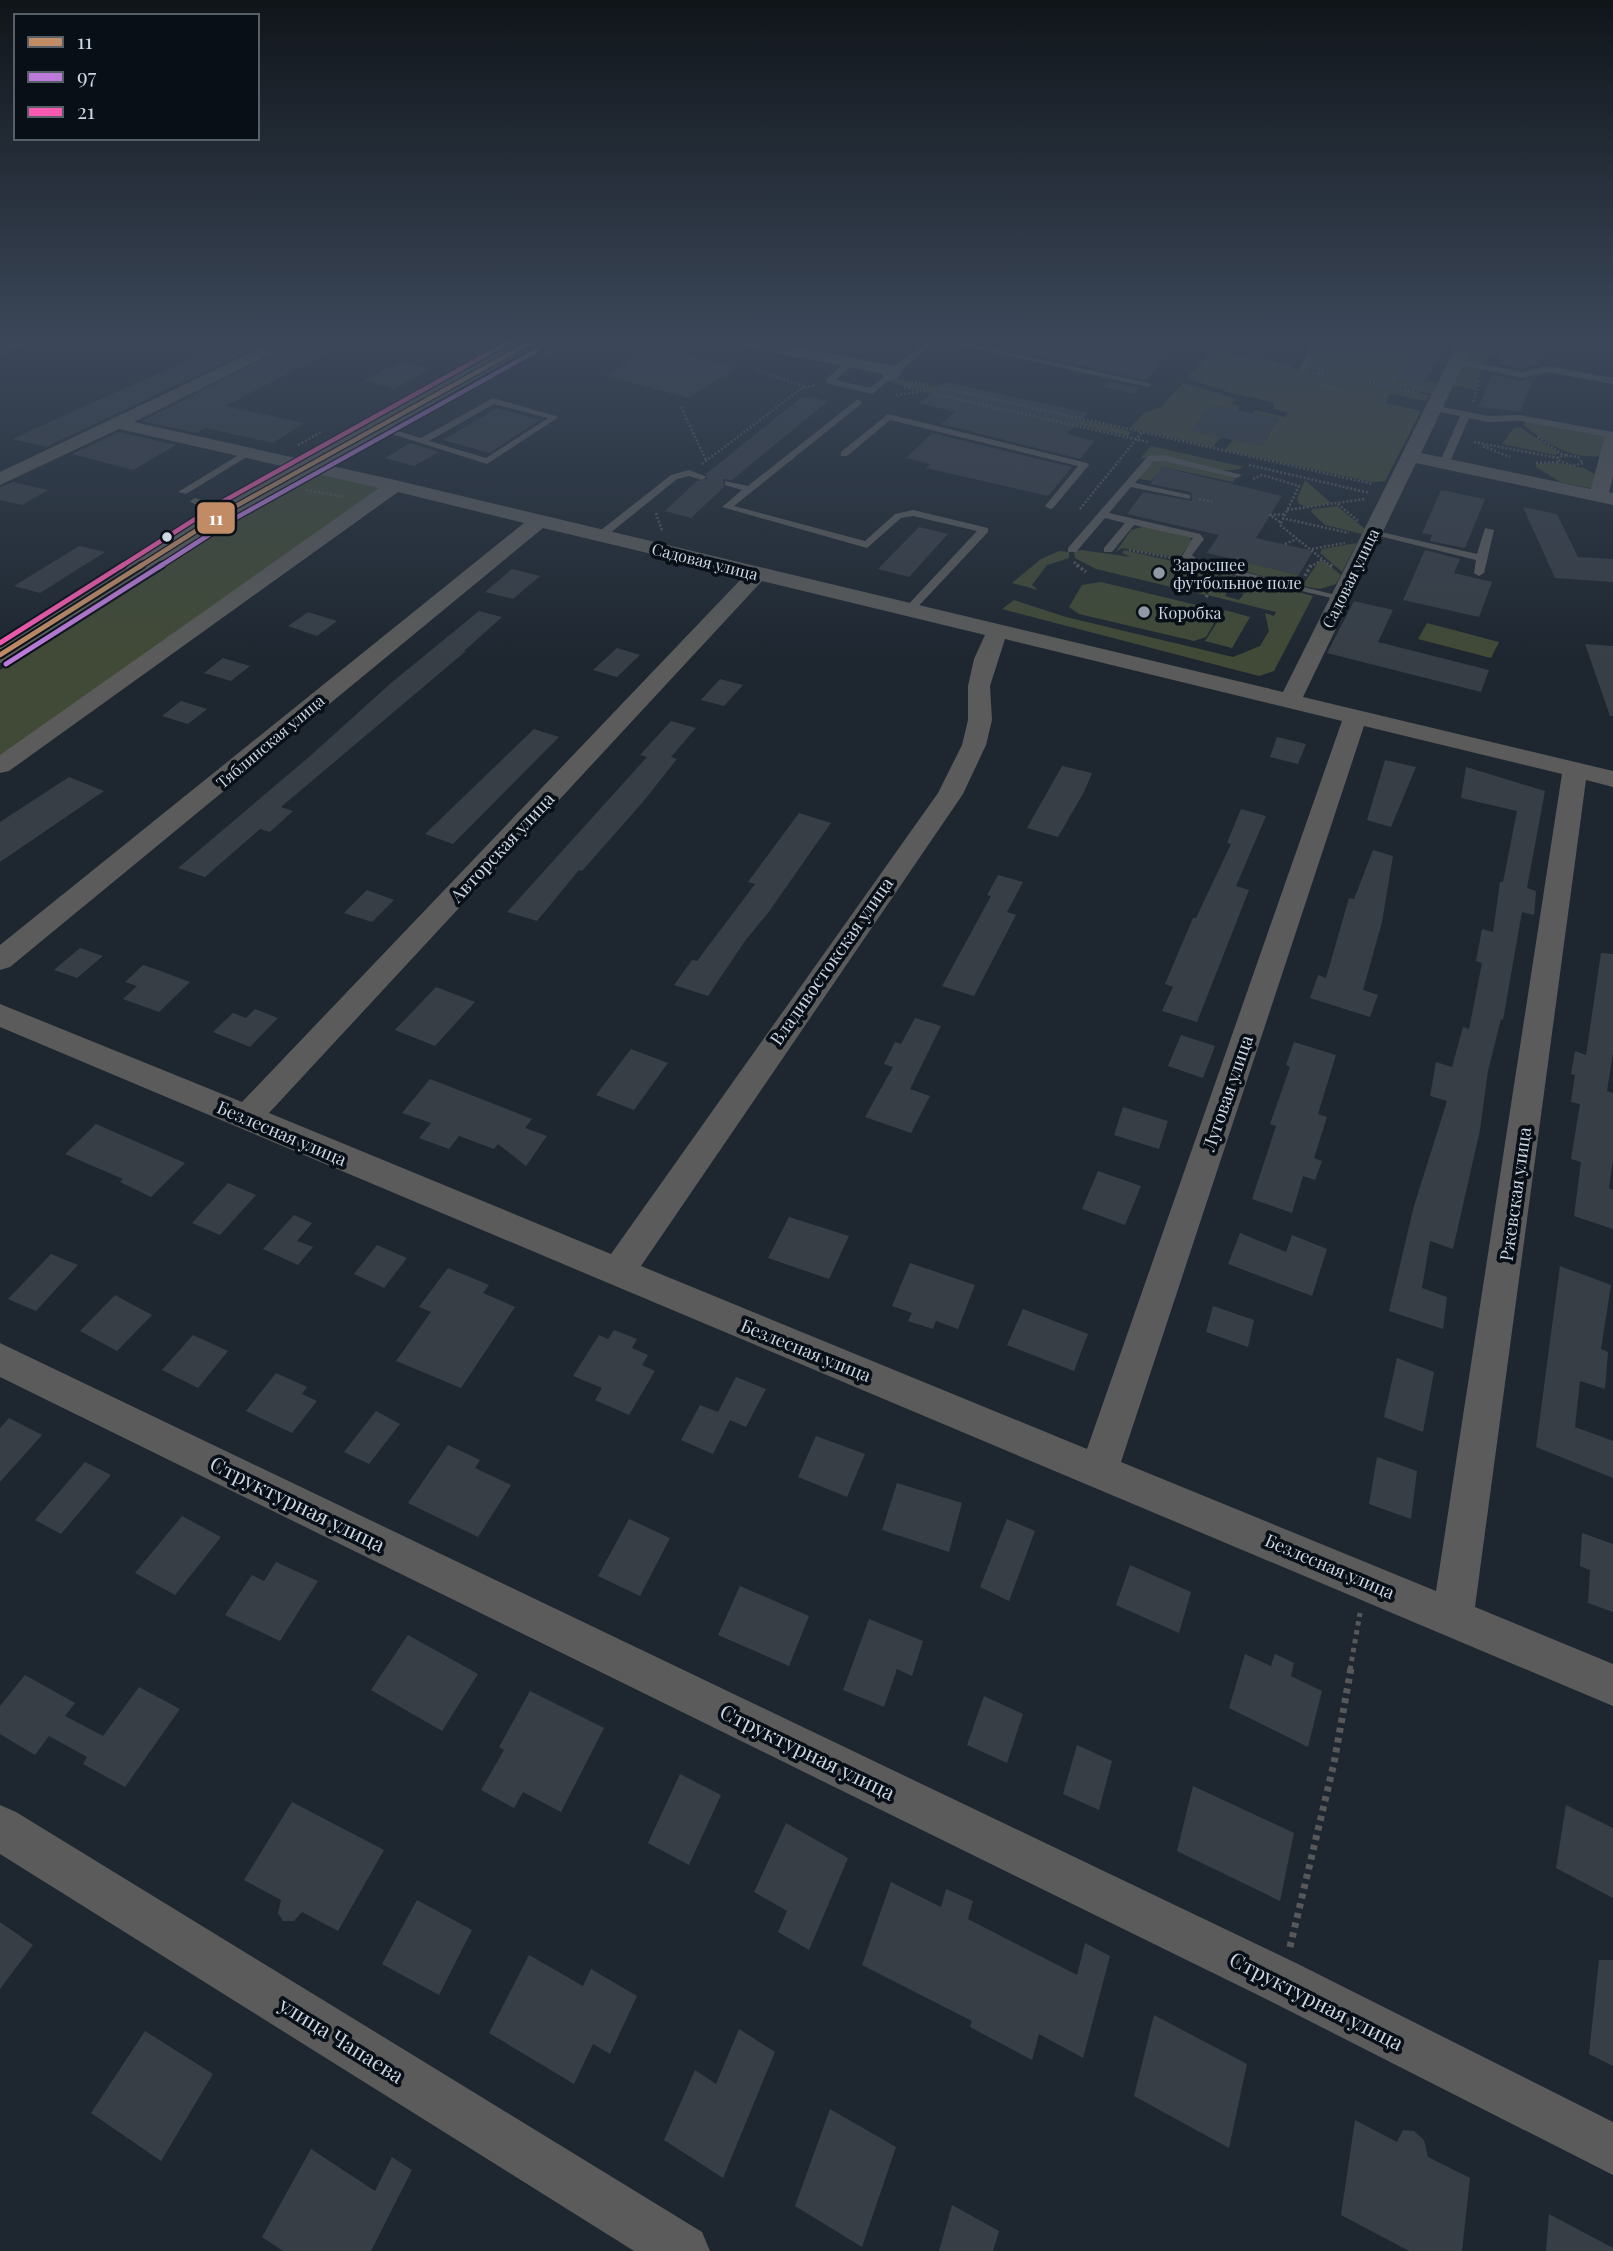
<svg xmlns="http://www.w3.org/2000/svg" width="1613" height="2251" font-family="'Playfair Display',serif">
<rect width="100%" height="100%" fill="#1e2730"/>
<!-- green -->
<path fill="#414a36" d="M1322,342H1418L1397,380L1424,385L1427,380L1437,383L1433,394L1304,368Z
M1472,342H1497L1483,366L1463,360Z
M1212,351L1429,395L1426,401L1390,394L1386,403L1421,411L1385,481L1372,482L1225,450L1233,440H1266L1278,419L1253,413L1255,410L1285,417L1288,413L1274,409L1273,402L1234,394L1187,378Z
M1460,365L1482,369L1475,390L1449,385Z
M897,379L1113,427L1131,432L1128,436L892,383Z
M1183,383L1237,399L1232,404L1240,406L1237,410L1211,405L1192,430L1221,437L1213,447L1130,428L1144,413L1162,406Z
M1526,421L1611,436L1606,456C1568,459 1553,446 1523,425Z
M1520,427L1559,453L1555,455L1502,444L1514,428Z
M1151,446L1244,467C1214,480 1175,448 1140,459Z
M1157,459L1237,476L1233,482L1163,467L1151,481L1136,478Z
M1558,463L1584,468L1598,476L1595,489L1560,482L1536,467V464Z
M317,474L381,486V491L0,759V670L209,534L297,482Z
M1305,480L1331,503L1308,507L1299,504L1297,499Z
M1337,506L1365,529L1362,534L1325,525L1311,512L1312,509Z
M1146,526L1190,537L1192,541L1179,558L1122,548L1116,552L1131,530Z
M1357,543L1342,572L1320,553L1322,549Z
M1081,550L1131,557L1122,553L1124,550L1220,572L1205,595L1096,569L1075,558L1074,551Z
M1059,551L1069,552V558L1047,565L1032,585L1038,590L1012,583L1041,559Z
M1319,561L1325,562L1341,575L1336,584L1320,589L1302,586Z
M1245,562L1299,575L1294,584L1239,570Z
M1223,573L1313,596L1274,671L1259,676L1002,609L1014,600L1066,617L1233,657L1260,646L1269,631L1265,613L1274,616L1276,612L1207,595L1213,586L1228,590L1225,596L1239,600L1244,594L1232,590L1235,586L1243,588L1248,581L1233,578L1229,583L1218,581Z
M1101,582L1205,607L1217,618L1206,637L1194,641L1079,614L1069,607L1082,585Z
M1225,610L1250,617L1232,648L1205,641Z
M1427,623L1499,642L1491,658L1418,639Z"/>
<!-- building -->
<path fill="#373e46" d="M228,342H268L46,447L12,439Z
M297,342H349L225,406L304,423L273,443L205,428L196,433L142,421Z
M1015,342H1099L1167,355L1146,380L1014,351Z
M1418,342H1446L1424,385L1396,380Z
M1507,342H1533L1547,345L1539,365L1522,369L1497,364Z
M655,346L669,350L737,368L688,398L605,375Z
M400,362L430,369L394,389L364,380Z
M1492,375L1521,381L1534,378L1520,412L1478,407Z
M1109,381L1139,388L1134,394L1103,387Z
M946,382L1088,413L1067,434L1095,441L1080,459L941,424L955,412L919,403Z
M803,396L828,401L732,480L723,479L724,487L691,518L665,511L697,481L708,479L706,474Z
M1211,405L1237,410L1278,418L1262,446L1191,431Z
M497,408L540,420L489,453L443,440Z
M119,432L176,445L133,470L72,454Z
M932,433L1072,467L1048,496L926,468L930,464L906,458Z
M410,443L429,449L439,452L414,466L385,458Z
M1162,467L1282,496L1256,538L1313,551L1299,575L1207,553L1219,535L1127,514L1143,492L1192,501L1191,492L1150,484Z
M13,482L48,490L22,505L0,500V487Z
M1441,490L1485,499L1465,548L1430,541L1432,535L1422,533Z
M1523,507L1557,514L1578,557L1613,559V582L1555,578Z
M919,527L948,534L909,577L878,569Z
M79,546L105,552L40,593L14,586Z
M1425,550L1460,559L1454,573L1492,582L1479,617L1403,600Z
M512,569L540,576L513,599L485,592Z
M1354,601L1393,610L1378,642L1489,670L1481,692L1327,653Z
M479,611L502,617L464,651H466L281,807L293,811L270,832L260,829L205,877L178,868L309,757L391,683Z
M308,612L337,621L317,636L288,626Z
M1585,644L1613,646V716H1610Z
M617,648L640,655L617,677L593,670Z
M223,658L250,666L231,681L204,673Z
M720,679L743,685L724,706L701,700Z
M181,701L207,709L188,724L162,716Z
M671,721L696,728L671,757L677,759L642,803L582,871L579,870L537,921L507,912L647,757L640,755Z
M534,729L559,737L453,844L425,834Z
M1277,737L1306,744L1298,764L1270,757Z
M1385,760L1416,767L1391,827L1367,820Z
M1062,766L1092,773L1084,792L1058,837L1027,828Z
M1466,767L1545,791L1527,888L1536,891L1534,915L1522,912L1503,1020L1501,1019L1488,1071L1480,1130L1453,1249L1430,1241L1422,1288L1447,1297L1443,1329L1389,1311L1414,1206L1447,1101L1430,1096L1436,1062L1452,1067L1463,1027L1469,1029L1482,963L1476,961L1482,929L1493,932L1500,882H1503L1517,811L1461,798Z
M69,777L104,791L0,862V822Z
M1241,809L1266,816L1236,886L1249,890L1197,1022L1162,1011L1173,987L1165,984L1193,918H1196L1231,844L1227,843Z
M799,813L831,823L768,913L745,941L708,996L674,985L692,960L697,961L755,884L748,882Z
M1373,850L1393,856L1382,922L1363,990L1378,995L1370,1017L1310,998L1318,975L1326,978L1349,898L1354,899Z
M998,875L1023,882L1007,912L1016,915L974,996L942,986L991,896L987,895Z
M367,890L394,900L372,922L344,913Z
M80,948L103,956L77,978L54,970Z
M1601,953L1613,954V1053L1607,1091L1613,1093V1160L1609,1188L1613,1190V1229L1574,1216L1581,1162L1571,1159L1580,1104L1571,1102L1575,1075L1571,1074L1575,1051L1586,1055Z
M143,965L155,969L190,982L159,1012L123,999L137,986L125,982Z
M436,987L475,1002L435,1046L395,1030Z
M255,1009L278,1018L250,1047L213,1032L233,1013L246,1018Z
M915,1018L941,1026L910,1089L930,1096L911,1133L865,1117L893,1067L884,1064L895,1042L901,1044Z
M1181,1035L1215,1046L1203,1078L1168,1066Z
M1294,1042L1336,1055L1318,1114L1327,1117L1314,1158L1322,1161L1315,1180L1303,1176L1292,1213L1252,1199L1276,1126L1270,1124L1290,1067L1286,1065Z
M631,1049L668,1063L634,1110L596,1095Z
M430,1079L532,1119L525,1128L547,1136L526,1166L498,1144L494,1149L459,1136L449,1149L419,1138L431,1123L402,1113Z
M1123,1107L1168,1121L1159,1149L1114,1135Z
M96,1124L153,1149L185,1163L151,1197L120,1182L123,1179L65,1154Z
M1098,1171L1141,1186L1125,1225L1082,1209Z
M228,1183L256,1195L220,1235L192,1223Z
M294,1215L312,1223L297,1241L313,1247L298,1265L263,1249Z
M789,1217L849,1236L829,1279L768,1258Z
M1240,1233L1286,1252L1292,1235L1327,1249L1312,1296L1228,1264Z
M377,1245L407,1258L384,1288L354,1274Z
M51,1254L78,1265L36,1311L8,1299Z
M910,1263L975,1285L958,1329L936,1321L933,1329L908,1321L912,1313L892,1306Z
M1560,1266L1611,1285L1601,1349L1608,1352L1605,1389L1580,1381L1575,1427L1613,1441V1478L1536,1447Z
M448,1268L489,1285L483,1293L515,1307L461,1388L396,1361L431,1312L419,1307Z
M115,1295L152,1315L117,1351L80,1331Z
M1213,1306L1254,1320L1248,1347L1206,1332Z
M1023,1309L1088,1334L1074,1371L1007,1345Z
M614,1330L637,1339L632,1348L648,1355L642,1365L655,1371L629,1415L595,1400L602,1388L573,1376L599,1335L608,1339Z
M193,1335L228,1351L198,1388L162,1370Z
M1397,1358L1434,1372L1423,1432L1384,1417Z
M276,1373L307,1387L302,1394L317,1401L292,1433L246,1411Z
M736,1377L766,1389L746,1427L730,1420L713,1454L681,1440L700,1405L718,1412Z
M376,1411L400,1424L369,1464L344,1452Z
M9,1418L42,1435L0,1482V1428Z
M816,1436L865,1454L847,1497L798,1477Z
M448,1445L480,1460L475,1468L511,1485L478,1537L408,1503Z
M1377,1457L1417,1471L1411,1519L1369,1504Z
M85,1462L111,1475L61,1534L35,1520Z
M897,1483L962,1503L949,1552L882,1530Z
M182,1516L221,1537L175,1595L135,1573Z
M629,1519L670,1538L640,1596L598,1576Z
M1007,1519L1035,1531L1009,1601L980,1587Z
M1582,1533L1613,1544V1612L1588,1603L1590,1570L1580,1566Z
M276,1562L318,1581L280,1641L225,1615L252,1575L264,1581Z
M1130,1565L1191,1592L1179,1633L1116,1605Z
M740,1586L809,1616L789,1666L718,1635Z
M869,1619L923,1641L912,1676L897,1669L884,1707L843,1690Z
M408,1635L478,1674L442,1731L371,1690Z
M1245,1654L1271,1666L1275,1654L1294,1663L1291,1676L1322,1691L1308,1747L1229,1708Z
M25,1675L75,1703L65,1716L103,1736L139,1687L180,1709L125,1787L83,1764L87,1757L49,1736L35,1755L0,1734V1706Z
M530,1691L604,1728L561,1812L523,1792L514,1808L481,1790L504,1750L499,1747Z
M984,1696L1023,1714L1007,1763L967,1745Z
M1077,1745L1112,1761L1099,1810L1063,1794Z
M680,1774L721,1795L689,1865L648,1843Z
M1193,1786L1294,1833L1280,1901L1177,1851Z
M292,1802L384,1850L338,1931L302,1912L294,1921H283L278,1913L281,1900L244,1880Z
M1566,1805L1613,1828V1898L1556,1868Z
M786,1823L848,1858L809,1950L778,1932L787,1911L754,1892Z
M891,1882L941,1907L946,1889L973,1901L968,1919L1077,1975L1085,1943L1110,1956L1083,2058L1039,2034L1032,2060L970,2027L972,2021L862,1965Z
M417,1900L472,1930L439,1995L382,1964Z
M0,1922L33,1945L0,1989Z
M529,1955L583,1986L591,1969L637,1996L610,2054L593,2044L574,2084L489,2033Z
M1599,1960H1613V2066L1589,2054Z
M1154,2015L1247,2064L1229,2148L1134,2096Z
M739,2029L775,2052L723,2178L664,2140L695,2070L716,2084Z
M145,2031L213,2074L161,2161L91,2113Z
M830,2109L896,2147L862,2247L795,2206Z
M1355,2120L1397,2142L1403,2130L1414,2131L1424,2140L1428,2157L1470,2178L1462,2251H1409L1341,2215Z
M311,2149L375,2191L392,2157L412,2170L371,2251H283L262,2237Z
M952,2205L999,2231L993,2251H939Z
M1549,2214L1613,2248V2251H1546Z"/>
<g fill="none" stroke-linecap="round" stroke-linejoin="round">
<!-- path-far3 -->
<path stroke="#57585a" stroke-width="2.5" stroke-dasharray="2 2" stroke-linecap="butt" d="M1174,342L1289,366
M1243,342L1263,359
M1337,342L1361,353L1392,382L1391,387
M1594,342L1613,347
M1492,353L1499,342
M544,357L572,342
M1370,360L1384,342
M757,370L806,387
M1318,372L1420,393
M1304,380L1346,392
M911,381L1142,432
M904,387L1148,442
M896,395L919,392
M1473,402L1480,380
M681,407L706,460
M1538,437L1563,455
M1474,442L1558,458
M298,445L321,432
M1483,446L1510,457
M1566,455L1578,457L1583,463L1572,466L1558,460V457Z
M1536,463L1559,462
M702,464L801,389L815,385
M1249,465L1370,493
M1253,479L1262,475L1299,486L1280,525L1332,567
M306,490L345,497
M1199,499L1212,502
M1338,504L1358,521
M1080,509L1142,432L1373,484
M1287,510L1365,499
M656,513L662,531
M1282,518L1349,533
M1280,522L1270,515L1284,514
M1285,544L1297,539
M1312,549L1345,543
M1129,550L1172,558
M1074,562L1079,567
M1310,567L1323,559"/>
<!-- path-far2 -->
<path stroke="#57585a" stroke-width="3.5" stroke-dasharray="2.5 2.5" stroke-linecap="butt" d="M1077,565L1086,572
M1330,565L1333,567
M1305,576L1311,565
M1206,597L1215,583"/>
<!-- path-far1 -->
<path stroke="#57585a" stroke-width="5" stroke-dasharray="4.5 4.5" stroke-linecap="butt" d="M1350,1670L1360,1613"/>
<!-- path -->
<path stroke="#57585a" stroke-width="7" stroke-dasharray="5 5" stroke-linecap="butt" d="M1290,1947L1334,1763L1351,1668"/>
<!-- service -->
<path fill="#5a5b5a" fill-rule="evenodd" d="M811,342H820L805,354H799V350Z
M925,342H934L898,373H892V369Z
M946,342H962L1152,384L1148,387Z
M1314,342H1322L1305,370H1299Z
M1456,359L1522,372L1548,366L1613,378V384L1548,372L1522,378L1453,363L1452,361Z
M849,360L856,362L835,380L870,388L886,375L893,377L872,394L826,383V379Z
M493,398L559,417L487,464L373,428L377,425L421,438ZM494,404L548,418L486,458L429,441Z
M858,399L862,402L861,404L734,506L865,541L895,514L913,510L988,528V532L913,612L909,613L904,610L905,608L977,531L913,516L901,518L867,548L722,507L742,490L725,485V481L748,486Z
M1432,405L1488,416L1520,415L1613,432V438L1520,421L1488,422L1469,418L1449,464L1444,467L1439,464L1460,416L1429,410L1428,408Z
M888,414L1087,463L1089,465L1053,508L1050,509L1045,506L1078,466L890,420L847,456H841V452Z
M247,450L250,451V455L186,494L178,492Z
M1164,455L1242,475L1237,478L1164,461H1154L1135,483L1190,495V499L1131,487L1109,513L1200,534L1204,539L1192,555L1199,561L1344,597V601L1191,565L1182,556L1193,538L1134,525L1112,552H1104V548L1125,523L1105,518L1076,552H1068V548L1148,456Z
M689,470L707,477L702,480L689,476L677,479L604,538H596V534L671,475Z
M195,498L230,509L232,511L227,514L192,503L190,501Z
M1485,528L1494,530L1484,573L1479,576L1474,573L1476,560L1367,533L1372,530L1477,554Z"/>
<!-- minor -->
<path fill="#5a5b5a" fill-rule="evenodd" d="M6,342H29L0,355V344Z
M274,342H295L134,422L395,480L1283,692L1458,342H1474L1421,453L1591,489L1604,439L1613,434V477L1609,492L1613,493V505L1416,463L1303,697L1613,771V787L1586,780L1475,1607L1613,1664V1706L0,1027V1004L242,1102L744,576L543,528L10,967L0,970V945L524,523L398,492L9,771L0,773V755L379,488L119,429L0,485V472ZM762,581L985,635L974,659L968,686V720L962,745L938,793L611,1254L269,1113ZM1005,639L1342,721L1087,1449L641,1266L963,794L986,745L992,720L990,686ZM1364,726L1562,774L1436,1591L1121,1462Z
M739,342H773L895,366L903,371C898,379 893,383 883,381V374L747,347Z
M0,1343L1298,1964L1613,2122V2175L1264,1998L0,1377Z
M0,1805L16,1812L702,2232L710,2251H634L0,1854Z"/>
<!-- primary -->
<path fill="#5d5d5c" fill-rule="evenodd" d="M516,342H541L235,516L10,661L0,663V643L219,506Z"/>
<defs>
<path id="bus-1-far1" d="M139,567L227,511L531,342"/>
<path id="bus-1" d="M0,655L142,565"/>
<path id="bus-2-far1" d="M159,567L232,520L536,351"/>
<path id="bus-2" d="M6,664L162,565"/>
<path id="bus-3-far1" d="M120,567L222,502L509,342"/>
<path id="bus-3" d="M0,643L123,565"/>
</defs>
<!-- bus-1-far1 casing -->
<use href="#bus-1-far1" stroke="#080f17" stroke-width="7"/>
<!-- bus-1 casing -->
<use href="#bus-1" stroke="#080f17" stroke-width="9"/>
<!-- bus-2-far1 casing -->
<use href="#bus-2-far1" stroke="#080f17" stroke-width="7"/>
<!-- bus-2 casing -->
<use href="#bus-2" stroke="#080f17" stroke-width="9"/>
<!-- bus-3-far1 casing -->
<use href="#bus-3-far1" stroke="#080f17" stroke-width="7"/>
<!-- bus-3 casing -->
<use href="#bus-3" stroke="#080f17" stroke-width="9"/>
<!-- bus-1-far1 -->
<use href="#bus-1-far1" stroke="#c18c65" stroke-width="4.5"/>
<!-- bus-1 -->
<use href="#bus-1" stroke="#c18c65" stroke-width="5"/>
<!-- bus-2-far1 -->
<use href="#bus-2-far1" stroke="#bd7bd9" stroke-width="4.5"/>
<!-- bus-2 -->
<use href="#bus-2" stroke="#bd7bd9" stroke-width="5"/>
<!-- bus-3-far1 -->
<use href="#bus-3-far1" stroke="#f75aaf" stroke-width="4.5"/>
<!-- bus-3 -->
<use href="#bus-3" stroke="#f75aaf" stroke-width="5"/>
</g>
<!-- sky -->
<linearGradient id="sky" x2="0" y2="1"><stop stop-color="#10151a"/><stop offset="0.52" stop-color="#3b4759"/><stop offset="1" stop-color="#3b4759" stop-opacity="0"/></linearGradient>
<rect width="1613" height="657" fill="url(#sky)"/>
<!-- markers -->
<circle fill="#cdd7e3" stroke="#080f17" stroke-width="2.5" cx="167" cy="537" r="6"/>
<g fill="#9099a4" stroke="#080f17" stroke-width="2.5">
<circle cx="1159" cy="573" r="7"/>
<circle cx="1144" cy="612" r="7"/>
</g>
<g text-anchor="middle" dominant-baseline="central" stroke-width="7" stroke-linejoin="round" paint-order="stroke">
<!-- far-street labels -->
<g font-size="16" fill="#cdd7e3" stroke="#080f17">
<text transform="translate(705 561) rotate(14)">Садовая улица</text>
<text transform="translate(1350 578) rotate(-64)">Садовая улица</text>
<text transform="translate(270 741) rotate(-40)">Тяблинская улица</text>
</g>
<!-- far-poi labels -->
<g font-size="16" fill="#cdd7e3" stroke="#080f17" text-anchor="start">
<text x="1173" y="564">Заросшее<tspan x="1173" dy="18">футбольное поле</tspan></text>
<text x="1158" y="612">Коробка</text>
</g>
<!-- street labels -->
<g font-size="18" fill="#cdd7e3" stroke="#080f17">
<text transform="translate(502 847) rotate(-47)">Авторская улица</text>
<text transform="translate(831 961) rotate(-55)">Владивостокская улица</text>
<text transform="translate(1227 1093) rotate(-71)">Луговая улица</text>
<text transform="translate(282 1133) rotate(23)">Безлесная улица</text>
<text transform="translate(1515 1194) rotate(-82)">Ржевская улица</text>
<text transform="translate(806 1350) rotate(22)">Безлесная улица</text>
<text transform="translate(1330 1566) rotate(23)">Безлесная улица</text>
</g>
<!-- near-street labels -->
<g font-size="21" fill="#cdd7e3" stroke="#080f17">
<text transform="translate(298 1503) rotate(26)">Структурная улица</text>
<text transform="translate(808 1751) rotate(26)">Структурная улица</text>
<text transform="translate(1317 2000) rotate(27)">Структурная улица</text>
<text transform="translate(342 2039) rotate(32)">улица Чапаева</text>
</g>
</g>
<rect stroke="#080f17" stroke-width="2.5" x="196" y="501" width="40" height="34" rx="7" fill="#c18c65"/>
<g font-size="19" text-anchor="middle" font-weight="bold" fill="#fff">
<text x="216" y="525">11</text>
</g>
<!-- legend -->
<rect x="14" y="14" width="245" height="126" fill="#080f17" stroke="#575f69" stroke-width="2"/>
<rect x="28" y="37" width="35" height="10" fill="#c18c65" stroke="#575f69" stroke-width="2"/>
<text x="77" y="49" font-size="21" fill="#cdd7e3">11</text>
<rect x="28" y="72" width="35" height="10" fill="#bd7bd9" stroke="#575f69" stroke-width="2"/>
<text x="77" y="84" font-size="21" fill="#cdd7e3">97</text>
<rect x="28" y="107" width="35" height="10" fill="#f75aaf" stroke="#575f69" stroke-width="2"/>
<text x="77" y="119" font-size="21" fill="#cdd7e3">21</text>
</svg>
